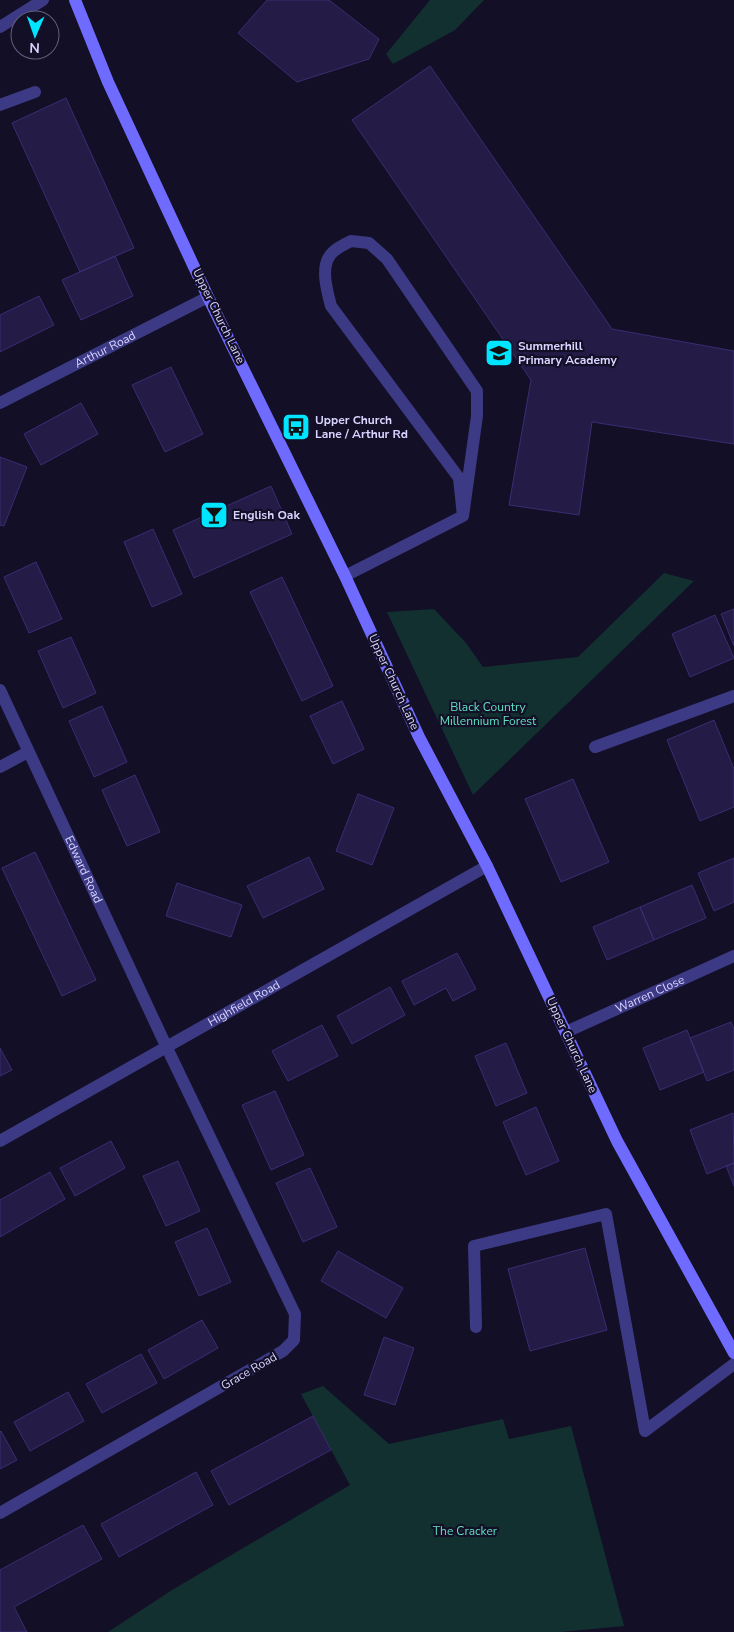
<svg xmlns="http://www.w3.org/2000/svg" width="734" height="1632" font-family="'Nunito Sans',sans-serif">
<rect width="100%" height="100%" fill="#130f26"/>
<!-- green -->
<path fill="#12302f" d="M430,0H484L455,30L393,64L386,54Z
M664,573L694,581L473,795L387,612L434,609L466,643L483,667L578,657Z
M323,1386L389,1444L503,1419L509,1439L571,1426L624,1626L561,1632H108L172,1590L350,1485L301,1394Z"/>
<!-- building -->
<path fill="#241b47" stroke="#3b2d73" d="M267,0H329L379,39L369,59L297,82L238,33Z
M430,66L612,329L734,351V444L592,422L579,515L509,505L531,380L352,120Z
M66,98L134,248L80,272L12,123Z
M115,256L133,296L81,320L62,280Z
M39,296L54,325L0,352V315Z
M171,367L203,434L165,452L132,385Z
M81,403L98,434L41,465L24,434Z
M0,457L27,467L4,526L0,525Z
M271,486L292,534L194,578L173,530Z
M153,529L182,594L152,607L124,542Z
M36,562L62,619L29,633L4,577Z
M282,577L333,686L302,701L250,592Z
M734,609V646L721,614Z
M715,615L734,658L690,677L672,634Z
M71,637L96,693L63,708L38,651Z
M342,701L364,749L333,764L310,716Z
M102,706L127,762L94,777L69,721Z
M714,720L734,769V807L700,821L667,740Z
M135,775L160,832L127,846L102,790Z
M573,779L609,862L561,882L525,799Z
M358,794L394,808L372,865L336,851Z
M35,852L96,980L62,996L2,868Z
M309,857L324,889L263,918L247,886Z
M734,858V902L714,911L698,873Z
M177,883L242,905L231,937L166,916Z
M692,885L706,918L654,940L640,907Z
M640,907L654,940L607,960L593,927Z
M457,953L476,989L453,1001L446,988L414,1005L402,981Z
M390,987L405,1015L352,1044L337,1016Z
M731,1022L734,1029V1070L707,1081L690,1038Z
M322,1025L338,1056L288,1081L272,1051Z
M687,1030L704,1072L660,1090L643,1048Z
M506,1043L527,1093L496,1106L475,1056Z
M0,1048L12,1070L0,1076Z
M275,1091L304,1155L271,1170L242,1105Z
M536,1107L559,1161L526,1175L503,1122Z
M733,1113L734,1163L707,1174L690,1130Z
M111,1141L125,1168L75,1196L60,1168Z
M178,1161L200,1211L166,1226L143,1176Z
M734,1163V1186L726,1166Z
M310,1168L337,1227L303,1242L276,1183Z
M50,1172L65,1199L0,1237V1200Z
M207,1228L231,1282L199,1296L175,1242Z
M585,1248L607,1330L530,1351L508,1269Z
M338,1251L403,1288L386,1318L321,1281Z
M202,1320L218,1348L164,1379L148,1350Z
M384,1337L414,1348L395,1405L364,1395Z
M141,1354L157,1383L102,1413L86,1384Z
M68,1392L84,1421L30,1451L14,1422Z
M313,1416L331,1450L229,1505L211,1471Z
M1,1431L17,1460L0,1469V1432Z
M196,1472L213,1505L119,1557L101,1524Z
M83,1525L102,1559L14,1607L27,1632H0V1570Z"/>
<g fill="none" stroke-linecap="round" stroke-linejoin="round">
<!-- service -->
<path stroke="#3d3a85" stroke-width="12" d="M0,105L35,92
M351,241L369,243L387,259L477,391V416L463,516L459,478L331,306C327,291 319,264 333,252C338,247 345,244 351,241Z
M345,576L463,516
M595,747L734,696
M476,1327L474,1246L606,1214L645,1431L734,1364"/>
<!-- minor -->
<g stroke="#3d3a85" stroke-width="12">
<path d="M0,27L43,0"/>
<path id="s1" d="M0,403L208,297"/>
<path id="s2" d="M0,690L167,1048L295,1314L294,1340L283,1351L0,1513"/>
<path d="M0,767L28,752"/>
<path id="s3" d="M566,1032L734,956"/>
</g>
<!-- tertiary -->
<path stroke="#3d3a85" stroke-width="12" id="s4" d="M0,1141L487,866"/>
<!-- secondary -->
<path stroke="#6f6bff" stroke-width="12" d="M75,0L108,82L208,297L345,576L419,737L487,866L617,1141L734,1353"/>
</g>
<!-- icons -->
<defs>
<symbol id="school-square" viewBox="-11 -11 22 22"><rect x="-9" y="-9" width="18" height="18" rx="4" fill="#00e5ff" stroke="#130f26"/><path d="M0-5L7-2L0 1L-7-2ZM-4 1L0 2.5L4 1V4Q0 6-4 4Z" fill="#111"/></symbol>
<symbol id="bus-square" viewBox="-11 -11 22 22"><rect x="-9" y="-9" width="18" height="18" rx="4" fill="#00e5ff" stroke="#130f26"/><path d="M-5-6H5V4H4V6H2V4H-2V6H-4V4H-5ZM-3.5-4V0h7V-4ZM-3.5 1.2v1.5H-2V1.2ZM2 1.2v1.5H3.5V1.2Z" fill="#111"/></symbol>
<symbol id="bar-square" viewBox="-11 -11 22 22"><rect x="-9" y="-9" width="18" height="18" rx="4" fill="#00e5ff" stroke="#130f26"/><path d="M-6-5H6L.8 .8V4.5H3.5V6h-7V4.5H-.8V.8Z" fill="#111"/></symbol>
</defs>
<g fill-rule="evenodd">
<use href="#school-square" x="483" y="337" width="32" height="32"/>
<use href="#bus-square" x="280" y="411" width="32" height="32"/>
<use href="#bar-square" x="198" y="499" width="32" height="32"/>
</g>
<g text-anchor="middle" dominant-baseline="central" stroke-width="4.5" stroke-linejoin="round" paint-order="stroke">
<!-- street labels -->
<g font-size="12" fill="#d9d4ff" stroke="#130f26">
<text transform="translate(219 316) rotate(64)">Upper Church Lane</text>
<text stroke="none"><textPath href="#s1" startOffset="118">Arthur Road</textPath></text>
<text transform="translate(394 682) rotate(65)">Upper Church Lane</text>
<text stroke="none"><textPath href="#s2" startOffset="198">Edward Road</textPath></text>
<text stroke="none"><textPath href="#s3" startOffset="92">Warren Close</textPath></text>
<text stroke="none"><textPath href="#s4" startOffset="280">Highfield Road</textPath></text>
<text transform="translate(572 1045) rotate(65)">Upper Church Lane</text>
<text transform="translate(249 1371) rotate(-30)">Grace Road</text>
</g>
<!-- poi labels -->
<g font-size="12" font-weight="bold" fill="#d9d4ff" stroke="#130f26" text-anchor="start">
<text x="518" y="346">Summerhill<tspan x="518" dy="14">Primary Academy</tspan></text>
<text x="315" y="420">Upper Church<tspan x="315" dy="14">Lane / Arthur Rd</tspan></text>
<text x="233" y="515">English Oak</text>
</g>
<!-- park labels -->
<g font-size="12" fill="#5fe0c0" stroke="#130f26">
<text x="488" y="707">Black Country<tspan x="488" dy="14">Millennium Forest</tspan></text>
<text x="465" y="1531">The Cracker</text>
</g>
</g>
<!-- north arrow -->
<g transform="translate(35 35) rotate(182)"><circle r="24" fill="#130f26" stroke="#625e7d"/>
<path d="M0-4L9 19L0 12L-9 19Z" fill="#00e5ff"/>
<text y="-8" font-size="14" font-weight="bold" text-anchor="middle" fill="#d9d4ff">N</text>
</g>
</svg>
